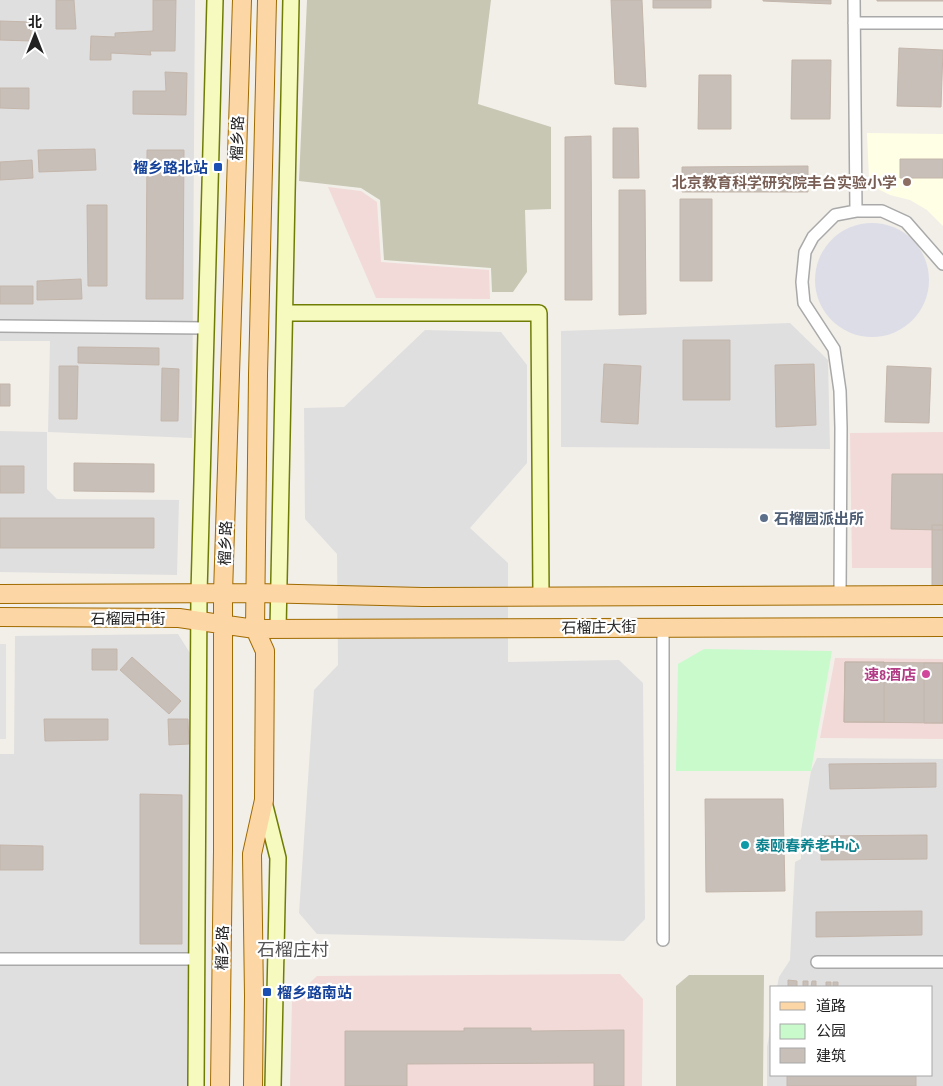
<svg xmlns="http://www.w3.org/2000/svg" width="943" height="1086" font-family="'Archivo Narrow','Noto Sans SC',sans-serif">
<rect width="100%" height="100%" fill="#f2efe9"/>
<!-- residential -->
<path fill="#e0dfdf" d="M0,0H195L192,438L48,432L50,341H0Z
M790,323L828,360L830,449L561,447V331Z
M425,330L501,332L527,365V463L470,528L508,563V662L619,660L643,683L645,919L624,941L317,934L299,913L314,690L338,665L337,554L305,519L304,408L344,407Z
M0,431L47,432V489L57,499L179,500L177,575L0,572Z
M178,634L190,653L187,1086H0V754H14L15,636Z
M817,758L943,759V1086H767V1047L772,1019V1075H932V987H777L779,977L790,960L795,862L801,859V831L811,771Z"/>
<!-- commercial -->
<path fill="#f2dad9" d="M328,187L361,191L377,202L381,262L489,270L490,299L376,298Z
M943,432V568H852L850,433Z
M835,658L943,659V739L820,738Z
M620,974L643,999L642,1086H290L292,1000L317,976Z"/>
<!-- education -->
<path fill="#ffffe5" d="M867,133L943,134V226L927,210L910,200L890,195L874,187L869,178Z"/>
<!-- construction -->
<path fill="#c7c7b4" d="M307,0H491L478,104L551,127V209L525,210L527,272L513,292H492L491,268L384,260L380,200L361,188L299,181Z
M689,975H764L763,1086H676V986Z"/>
<!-- park -->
<path fill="#c8facc" d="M704,649L832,651L811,771H676L678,664Z"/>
<!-- parking -->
<path fill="#e2e2e2" d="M0,644H6V739H0Z"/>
<!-- plaza -->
<path fill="#dddde8" d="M815 280a57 57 0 1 1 114 0a57 57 0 1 1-114 0Z"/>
<!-- building -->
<path fill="#c7bfb8" stroke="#c4b6ab" d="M56,0H74L76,29H56Z
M153,0H176L175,51H150L151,55L111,53V60H90L91,36L115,37V33L153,31Z
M611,0H642L646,87L615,84Z
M653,0H711V8H653Z
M763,0H831V4L763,1Z
M877,0H943V1H877Z
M0,21L31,22V41L0,40Z
M899,48L943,50L941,107L897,106Z
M792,60H831L830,119H791Z
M165,72L187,73L186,115L133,114V91H166Z
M699,75H731V129H698Z
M0,88H29V109L0,108Z
M613,128H638L639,178H613Z
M591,136L592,300H565V137Z
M95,149L96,170L39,172L38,150Z
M147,150H184L183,299H146Z
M900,159H943V178H900Z
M32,160L33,178L0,180V162Z
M808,166V192H682V167Z
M619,190H645L646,314L619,315Z
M680,199H712V281H680Z
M87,205H107V286H88Z
M81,279L82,299L37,300V281Z
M0,286H33V304H0Z
M683,340H730V400H683Z
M78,347L159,348V365L78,363Z
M604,364L641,366L638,424L601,422Z
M814,364L816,425L776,427L775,365Z
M59,366H78L77,419H59Z
M887,366L931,368L929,423L885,422Z
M162,368L179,369L178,421H161Z
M0,384H10V406H0Z
M74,463L154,464V492L74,491Z
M0,466H24V493H0Z
M892,474H943V530L891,529Z
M0,518H154V548H0Z
M932,525H943V600H932Z
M92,649H117V670H92Z
M132,657L181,701L169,714L120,670Z
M845,662H884V722H844Z
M845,662L943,663V723L844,722Z
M924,663H943V723H924Z
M44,719H108V740L45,741Z
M168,719H188L189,744L169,745Z
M936,763V787L830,789L829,764Z
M140,794L182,795V944H140Z
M705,799H783L785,891L706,892Z
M927,835V859L821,860V836Z
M0,845L43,846V870H0Z
M922,911V935L816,937V912Z
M788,980L797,981V987H803V981H808V987H788Z
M812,981H816V987H826V982H831V987H811Z
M833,982H838V987H851H833Z
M464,1028H531V1031L624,1030V1086H594V1063L407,1064V1086H345V1031H464Z
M787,1075H916V1086H787Z"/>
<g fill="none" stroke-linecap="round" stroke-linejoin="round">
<defs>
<path id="street" d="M854,0L856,211
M854,23H943
M0,326L206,328
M840,595L841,428L840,391L834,349L804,303L802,282L805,252L813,237L835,215L856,211H882L906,222L943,264
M663,940V626
M0,959H197
M817,962H943"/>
<path id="secondary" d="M285,313H539L541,596
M278,629L291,0
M264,802L278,858L273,1086
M196,1086L199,593L215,0"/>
<path id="primary" d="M0,594L256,593L423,597L943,595
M0,617L179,618L255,629L943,627
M220,1086L223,850V593L242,0
M253,1086L254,996L252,854L264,800L265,651L255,629L258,375L267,0"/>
</defs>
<!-- street casing -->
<use href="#street" stroke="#a9a9a9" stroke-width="14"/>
<!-- secondary casing -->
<use href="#secondary" stroke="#707d05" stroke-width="18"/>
<!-- primary casing -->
<use href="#primary" stroke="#a06b00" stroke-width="20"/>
<!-- street -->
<use href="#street" stroke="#fff" stroke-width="11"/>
<!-- secondary -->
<use href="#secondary" stroke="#f7fabf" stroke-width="15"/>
<!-- primary -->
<use href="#primary" stroke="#fcd6a4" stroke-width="18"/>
</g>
<!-- markers -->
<g fill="#1a4fb4" stroke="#fff" stroke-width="2">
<rect x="213" y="162" width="10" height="10" rx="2.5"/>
<rect x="262" y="987" width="10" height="10" rx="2.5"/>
</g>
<circle fill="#8d6e63" stroke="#fff" stroke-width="2" cx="907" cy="182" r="5"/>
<circle fill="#5c6f8a" stroke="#fff" stroke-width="2" cx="764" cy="518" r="5"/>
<circle fill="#d1479c" stroke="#fff" stroke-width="2" cx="926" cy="674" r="5"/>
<circle fill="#0f9aa8" stroke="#fff" stroke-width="2" cx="745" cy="845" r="5"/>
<g text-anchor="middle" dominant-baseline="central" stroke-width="4.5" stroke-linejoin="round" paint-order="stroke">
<!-- street labels -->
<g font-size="15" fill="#222" stroke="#fff">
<text transform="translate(237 138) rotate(-88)">榴乡路</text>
<text transform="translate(225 543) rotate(-88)">榴乡路</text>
<text x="128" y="618">石榴园中街</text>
<text transform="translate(599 627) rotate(-1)">石榴庄大街</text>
<text transform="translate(222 948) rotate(-89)">榴乡路</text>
</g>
<!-- transit labels -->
<g font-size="15" font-weight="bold" fill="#164399" stroke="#fff" text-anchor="end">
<text x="208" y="167">榴乡路北站</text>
<text x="277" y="992" text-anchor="start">榴乡路南站</text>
</g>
<!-- education labels -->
<g font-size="15" font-weight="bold" fill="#785e54" stroke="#fff" text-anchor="end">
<text x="897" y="182">北京教育科学研究院丰台实验小学</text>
</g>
<!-- service labels -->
<g font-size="15" font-weight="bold" fill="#4e5e75" stroke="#fff" text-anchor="start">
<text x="774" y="518">石榴园派出所</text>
</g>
<!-- hotel labels -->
<g font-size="15" font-weight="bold" fill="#b23c85" stroke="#fff" text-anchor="end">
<text x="916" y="674">速8酒店</text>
</g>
<!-- culture labels -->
<g font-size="15" font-weight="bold" fill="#0d838f" stroke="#fff" text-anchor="start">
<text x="755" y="845">泰颐春养老中心</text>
</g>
<!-- quarter labels -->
<g font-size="18" fill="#555" stroke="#fff">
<text x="293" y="949">石榴庄村</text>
</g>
</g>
<!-- legend -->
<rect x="770" y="986" width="162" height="90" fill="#ffffff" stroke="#a7a7a7"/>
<rect x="780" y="1002" width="25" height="8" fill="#fcd6a4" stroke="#a7a7a7"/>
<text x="816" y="1011" font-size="15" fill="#222222">道路</text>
<rect x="780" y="1024" width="25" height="15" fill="#c8facc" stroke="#a7a7a7"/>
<text x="816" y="1036" font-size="15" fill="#222222">公园</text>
<rect x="780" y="1048" width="25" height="15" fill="#c7bfb8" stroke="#a7a7a7"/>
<text x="816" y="1061" font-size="15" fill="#222222">建筑</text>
<!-- north arrow -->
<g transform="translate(35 35)" stroke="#ffffff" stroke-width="4" paint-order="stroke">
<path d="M0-4L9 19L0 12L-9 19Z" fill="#222222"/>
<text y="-8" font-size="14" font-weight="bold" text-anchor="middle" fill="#222222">北</text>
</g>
</svg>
